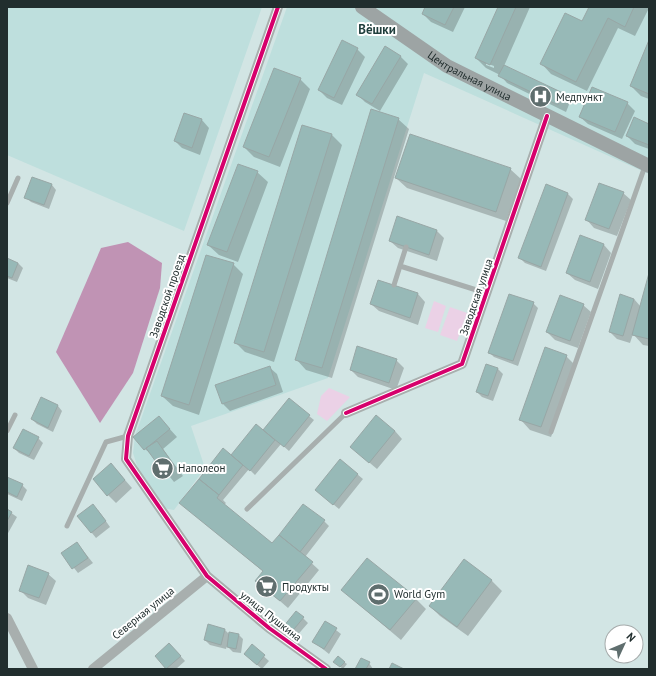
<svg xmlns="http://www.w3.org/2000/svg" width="656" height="676" font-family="'PT Sans',sans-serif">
<rect width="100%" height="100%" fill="#d2e5e4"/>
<!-- built -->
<path fill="#bedfdd" d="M7,7H262L184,231L7,155Z
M287,7H649V174L424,73L328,378L191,426L205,468L174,510L163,508L141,478L133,453L135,436Z"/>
<!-- green -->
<path fill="#ebd1e6" d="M434,301L446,306L438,332L425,328Z
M450,307L467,313L457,341L440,335Z
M329,388L350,397L327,421L317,414L321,396Z"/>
<!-- water -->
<path fill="#c093b4" d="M128,242L162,263L160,288L133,373L100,423L56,352L101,248Z"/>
<!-- shadow -->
<path fill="#0003" fill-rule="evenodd" d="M427,7H465L453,32L431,22L423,14Z
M499,7H530L504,66L563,94L570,102L566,112L507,83L500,75L486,68L476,58ZM486,63L494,66V68L486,65Z
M590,7L649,8L635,36L618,28L587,91L551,74L541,63L583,23Z
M649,42V99L641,96L631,86Z
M386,47L401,57L408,64L380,111L365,102L358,95Z
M357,49L365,57L342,105L327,98L319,90Z
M300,79L310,89L280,167L254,157L244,147Z
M627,103L635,111L622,139L588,124L580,117Z
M184,114L202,120L209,128L200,155L182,148L175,141Z
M398,119L409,129L332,378L306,370L296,359Z
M649,125V149L635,144L627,136Z
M303,126L332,135L342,145L274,362L245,352L235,342Z
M510,169L521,179L506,221L407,188L396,178Z
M257,172L268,182L238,262L219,255L208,245Z
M52,185L56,190L49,209L31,202L26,197Z
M547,186L568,194L573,199L546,271L525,263L520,258Z
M623,193L631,200L617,236L594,228L587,220Z
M398,218L437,231L444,238L437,261L398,248L390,241Z
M581,237L604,245L611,253L598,289L575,280L567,273Z
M7,259L18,263L23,268L17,282L7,278Z
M233,264L243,274L199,415L173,406L162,396Z
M649,277V346L643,345L633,334L630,343L617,339L610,332L634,299L641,307Z
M379,281L418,294L425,302L418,325L379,311L371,304Z
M533,303L538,308L518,366L494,357L489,352Z
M583,305L591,312L578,348L555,340L547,332Z
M566,356L576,366L551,437L530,430L520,419Z
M396,360L404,368L396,390L358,377L351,370Z
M487,365L498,369L503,374L493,401L482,397L477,392Z
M269,367L277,374L283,392L230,411L223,404Z
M41,399L58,406L62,411L53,432L37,424L32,419Z
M309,416L314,420L289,451L281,444L255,475L249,469L223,500L226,503L224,505L273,544L324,521L329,526L305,557L319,570L288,608L257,581L264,572L180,503L231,457L263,431Z
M159,417L177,437L163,449L183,476L174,482L153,456L145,449Z
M395,431L402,439L377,469L351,447Z
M38,438L43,443L34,460L19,453L14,448Z
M340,460L363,479L339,509L316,490Z
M118,472L132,488L116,503L108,495Z
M7,478L22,485L27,490L22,501L7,494Z
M7,510L17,517L7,535Z
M98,510L110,527L96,538L79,517Z
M77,543L93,563L78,573L62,553Z
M464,560L492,581L502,591L468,636L440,616L430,606Z
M48,574L56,581L46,605L28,598L20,590Z
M342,590L416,599L426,609L401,640Z
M303,618L308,623L295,638L289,632Z
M326,622L341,634L329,654L314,642Z
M225,630L230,635L238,634L243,639L241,653L233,652L227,646L226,649L210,645L205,640Z
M252,646L269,661L262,669L250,659Z
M174,649L185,661L176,669H168L156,656Z
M344,662L347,664L343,669L337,664Z
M369,663L373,669H356Z"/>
<!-- building -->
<path fill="#97b9b7" stroke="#98a7a6" d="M425,7H454L445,25L422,14Z
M498,7H516L490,65L475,58Z
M589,7H634L625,27L608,18L576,82L540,64L565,13L582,21Z
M342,40L358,48L334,98L318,90Z
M649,40V94L630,86Z
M385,46L401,56L372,104L356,95Z
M504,65L563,93L558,105L498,76Z
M274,68L301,78L269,157L243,147Z
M592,87L628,102L615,132L579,117Z
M371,109L399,118L322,368L295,360Z
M184,113L202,119L192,148L174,141Z
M634,117L649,124V145L626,136Z
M302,125L332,134L264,352L234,343Z
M410,134L511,168L496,212L395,178Z
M238,164L258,171L227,252L207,245Z
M32,177L52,184L44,205L24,198Z
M599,183L624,192L609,229L585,220Z
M546,184L568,193L541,267L518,258Z
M397,216L437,230L429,255L389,241Z
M580,235L604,244L590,282L566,273Z
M206,255L234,263L189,405L161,396Z
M7,258L18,263L12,278L7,276Z
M649,273V339L632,335Z
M378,280L418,293L410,318L370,304Z
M509,294L534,302L513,361L488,353Z
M620,294L634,299L623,336L609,332Z
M560,295L584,304L570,341L546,332Z
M357,346L397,359L389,383L350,370Z
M545,347L567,355L541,427L519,420Z
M486,364L498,368L488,396L476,392Z
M270,366L276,385L222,404L215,385Z
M41,397L58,405L48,428L31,419Z
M289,398L310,415L284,447L263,430Z
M376,415L395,431L369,463L350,447Z
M159,416L170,429L144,450L133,437Z
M256,424L275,440L250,471L231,455Z
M23,429L39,437L29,456L13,448Z
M157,441L176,468L166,476L146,448Z
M223,448L243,465L219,495L199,479Z
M340,459L358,474L333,505L315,490Z
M111,463L125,480L107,496L93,479Z
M7,477L23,484L17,497L7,492Z
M199,479L219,495L217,498L272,543L279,535L313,562L280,601L255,581L263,571L179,503Z
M93,504L106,521L91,533L77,516Z
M303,504L325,520L300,552L279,535Z
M7,509L12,512L7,521Z
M77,542L88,558L72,569L61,553Z
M367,558L417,598L390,630L341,590Z
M464,559L492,580L457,627L429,606Z
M28,565L49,573L39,598L19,591Z
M296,611L304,617L290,634L283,627Z
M325,621L337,628L324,649L312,642Z
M208,624L225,629L221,645L204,640Z
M229,632L239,634L236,649L227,647Z
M169,643L181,656L166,669L155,656Z
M252,644L265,655L257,665L244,654Z
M338,656L345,662L340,667L333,662Z
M361,658L370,662L366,669H355Z
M392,663L404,669H389Z"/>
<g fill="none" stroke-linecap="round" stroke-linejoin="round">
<!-- lane -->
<path stroke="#a8afae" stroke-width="5" d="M7,203L18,178
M400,266L486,293
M394,285L406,247
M7,431L15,415
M551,432L645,166
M247,509L346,413
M67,526L106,442L128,436"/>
<!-- street -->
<path stroke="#a8afae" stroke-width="10" d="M278,7L128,436L126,459L207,576L269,628L326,669
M346,413L462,364L547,116
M7,618L33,669
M93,669L207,576"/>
<!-- secondary -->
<path stroke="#9da4a4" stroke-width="14" id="s1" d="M362,7L447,66L649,166"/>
<defs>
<path id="cycleway" d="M278,7L128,436L126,459L207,576L269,628L326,669
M346,413L462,364L547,116"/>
</defs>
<!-- cycleway casing -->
<use href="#cycleway" stroke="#fff" stroke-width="6"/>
<!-- cycleway -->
<use href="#cycleway" stroke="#d6006c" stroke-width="4"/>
</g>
<!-- icons -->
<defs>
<symbol id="hospital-disc" viewBox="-11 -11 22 22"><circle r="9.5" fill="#5f6e6e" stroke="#fff"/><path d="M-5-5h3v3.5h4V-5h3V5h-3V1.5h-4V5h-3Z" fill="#fff"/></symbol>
<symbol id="supermarket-disc" viewBox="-11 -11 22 22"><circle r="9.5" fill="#5f6e6e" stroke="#fff"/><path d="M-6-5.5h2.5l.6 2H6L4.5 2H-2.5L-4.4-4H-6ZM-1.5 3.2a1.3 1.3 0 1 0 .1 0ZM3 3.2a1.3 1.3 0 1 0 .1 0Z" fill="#fff"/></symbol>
<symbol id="stadium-disc" viewBox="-11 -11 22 22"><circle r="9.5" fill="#5f6e6e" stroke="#fff"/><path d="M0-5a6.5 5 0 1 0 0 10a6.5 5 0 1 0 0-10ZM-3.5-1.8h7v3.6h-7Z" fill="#fff"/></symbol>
</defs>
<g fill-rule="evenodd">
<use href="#hospital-disc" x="528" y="84" width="25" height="25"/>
<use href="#supermarket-disc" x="150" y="456" width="25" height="25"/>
<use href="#supermarket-disc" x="254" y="574" width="25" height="25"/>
<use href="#stadium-disc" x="366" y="582" width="25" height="25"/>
</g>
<g text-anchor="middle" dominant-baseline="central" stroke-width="4" stroke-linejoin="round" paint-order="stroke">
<!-- street labels -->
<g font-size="11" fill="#212e2e" stroke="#fff">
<text stroke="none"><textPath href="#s1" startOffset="128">Центральная улица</textPath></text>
<text transform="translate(167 296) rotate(-71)">Заводской проезд</text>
<text transform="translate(476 297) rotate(-71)">Заводская улица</text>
<text transform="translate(143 613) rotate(-39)">Северная улица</text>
<text transform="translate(271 616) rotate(38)">улица Пушкина</text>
</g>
<!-- poi labels -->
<g font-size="11" fill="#212e2e" stroke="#fff" text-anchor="start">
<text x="556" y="97">Медпункт</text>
<text x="178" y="468">Наполеон</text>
<text x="282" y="587">Продукты</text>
<text x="394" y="594">World Gym</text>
</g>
<!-- quarter labels -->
<g font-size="13" font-weight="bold" fill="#1f3e3c" stroke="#fff">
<text x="377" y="29">Вёшки</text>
</g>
</g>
<!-- border -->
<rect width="656" height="676" fill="none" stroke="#212e2e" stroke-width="16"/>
<!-- north arrow -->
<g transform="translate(624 644) rotate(46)"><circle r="19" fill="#ffffff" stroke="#a6abab"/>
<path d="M0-3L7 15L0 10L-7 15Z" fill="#5f6e6e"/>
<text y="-6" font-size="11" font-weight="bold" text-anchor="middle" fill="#212e2e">N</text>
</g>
</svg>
